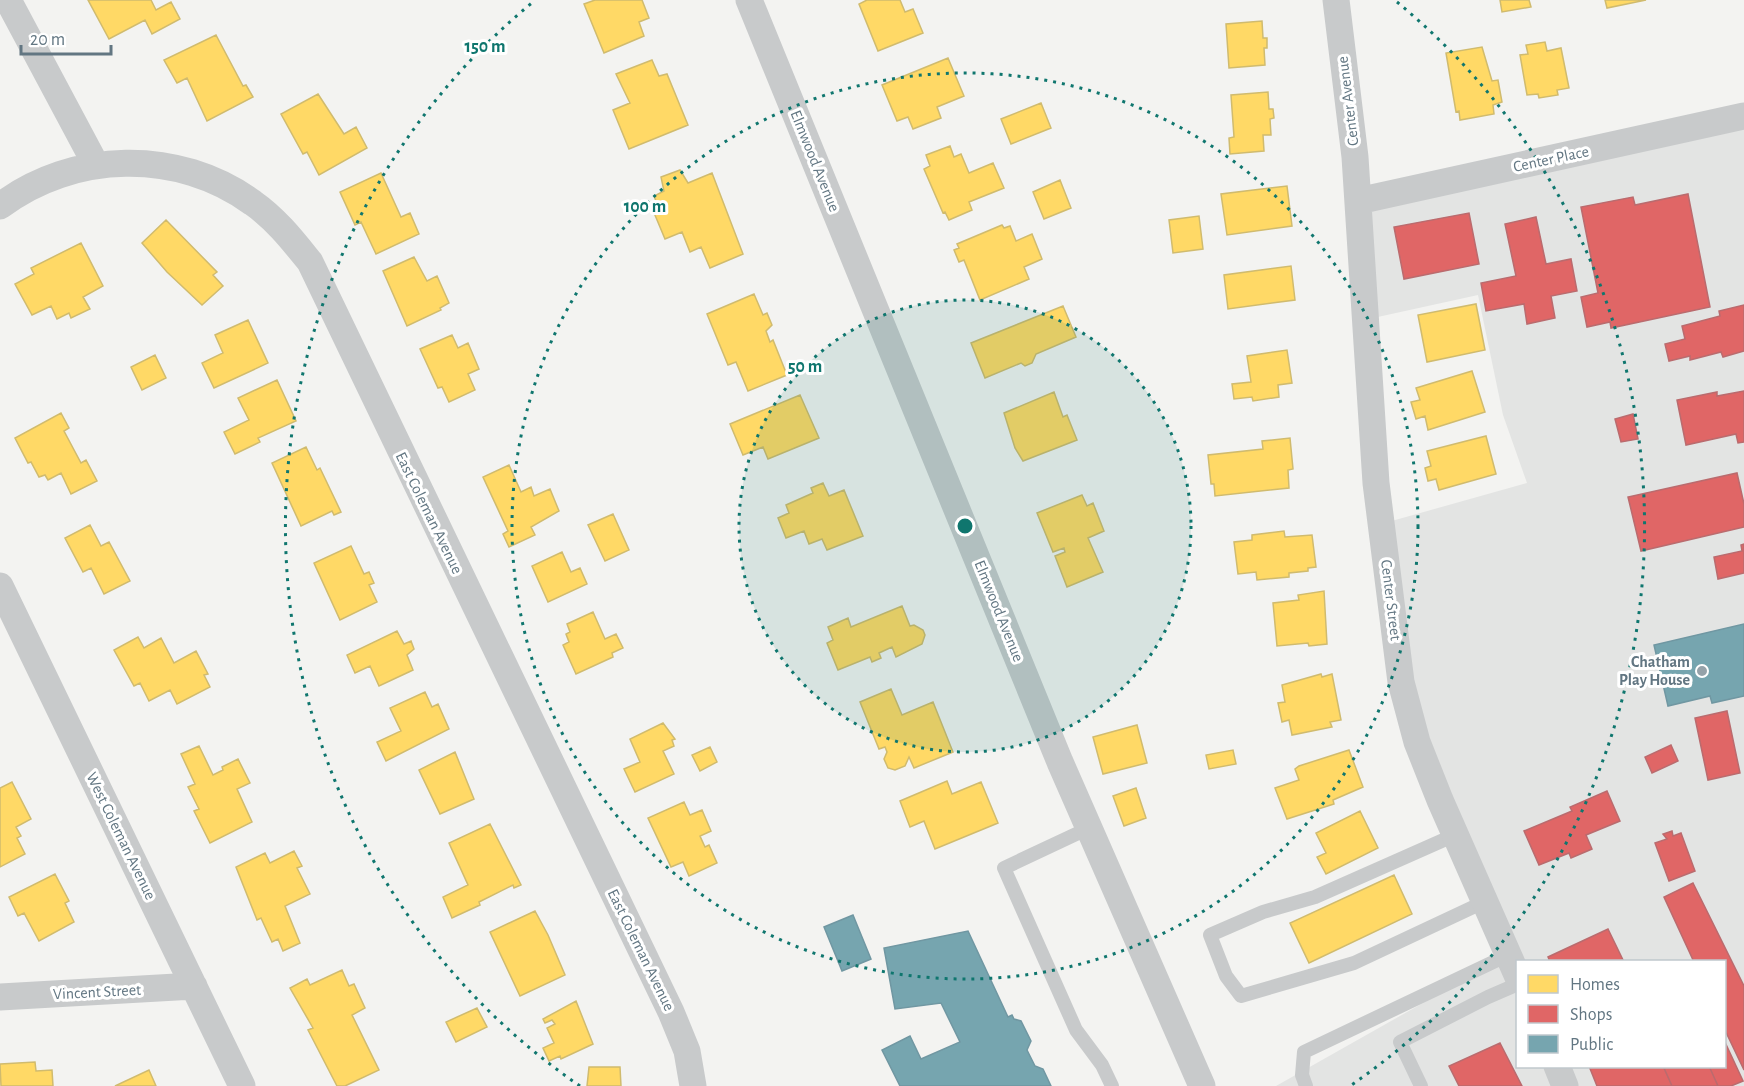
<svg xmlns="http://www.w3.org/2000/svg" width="1744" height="1086" font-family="'Alegreya Sans',sans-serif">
<rect width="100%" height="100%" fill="#f3f3f1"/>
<!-- built -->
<path fill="#e3e4e3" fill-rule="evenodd" d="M1744,113V1086H1276L1508,955L1401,687L1381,524L1527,483L1503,415L1478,295L1364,320L1359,197ZM1518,962H1724V1066H1518Z"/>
<!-- homes -->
<path fill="#ffd966" stroke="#d0bb6e" stroke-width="1.5" d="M88,0H151L156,10L171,2L180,19L152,34L145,20L109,39Z
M595,0H642L649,18L639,22L644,36L604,53L584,4Z
M867,0H900L905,12L913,9L923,33L878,51L859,4Z
M1500,0H1529L1531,7L1502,12Z
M1605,0H1646L1607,8Z
M1262,21L1263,38H1267V48H1264L1265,65L1229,68L1226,24Z
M216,35L243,86L246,85L253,97L207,121L187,78L177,83L164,60Z
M1545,42L1547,51L1561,48L1569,88L1557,90L1558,95L1539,98L1538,94L1527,95L1520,55L1528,54L1526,45Z
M1482,47L1492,81L1498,80L1502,102L1493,105L1494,114L1460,120L1459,111L1456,112L1446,53Z
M948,58L964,96L937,107L941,118L913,129L908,117L897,121L882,85Z
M652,60L659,76L667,74L688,125L629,149L613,110L630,103L616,74Z
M1268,92L1269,109H1273L1274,118L1270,119L1271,135H1263L1264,151L1230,154L1229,138L1234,137L1231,95Z
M318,94L344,134L356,127L367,148L319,175L307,152L303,154L281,114Z
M1041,103L1051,128L1011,144L1001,119Z
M950,146L954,157L961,154L969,173L993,163L1004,188L969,202L972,210L949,220L945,212L943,213L924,169L930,166L926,155Z
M680,170L688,183L712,173L743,254L710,268L701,247L690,252L682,232L665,239L652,208L658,206L654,196L664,191L661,177Z
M381,173L401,217L410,213L419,234L376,254L361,222L355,225L340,192Z
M1060,180L1071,208L1044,219L1033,192Z
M1287,186L1292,226L1227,235L1221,194Z
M1199,216L1203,249L1173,253L1169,220Z
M166,220L217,272L213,275L223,286L202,305L167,272L142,243Z
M1002,225L1004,228L1010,226L1016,241L1032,234L1042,259L1024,267L1029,279L980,300L964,260L959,262L954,250L959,248L957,244Z
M81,243L103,286L83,297L90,309L71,318L69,313L57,319L51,306L32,315L15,284L34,274L31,268Z
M414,257L427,281L437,276L449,303L440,308L441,310L407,326L383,271Z
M1291,266L1295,300L1228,309L1224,275Z
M754,294L763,315L767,313L772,325L766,331L770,342L773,340L787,375L748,391L736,362L728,365L707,314Z
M1476,304L1485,350L1427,362L1418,315Z
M1063,306L1076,337L1036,354L1032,363L1025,366L1021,363L985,378L971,343Z
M248,320L268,363L214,388L202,363L223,353L215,335Z
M452,335L458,348L468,343L479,369L468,374L475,390L449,402L442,387L438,388L420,349Z
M1287,350L1292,383L1278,385L1279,397L1253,401L1252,397L1234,399L1232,384L1251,382L1247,356Z
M155,355L166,378L142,390L131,367Z
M1472,371L1485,412L1428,430L1425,416L1416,419L1411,402L1420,400L1416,388Z
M277,380L296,421L258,438L260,442L235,454L224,432L249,420L238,398Z
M1054,392L1063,417L1067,415L1077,440L1023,461L1015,448L1004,413Z
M800,395L819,438L768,459L763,447L743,455L730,424Z
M61,413L69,428L64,431L81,463L86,460L97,481L71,494L61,473L48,480L45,475L39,477L31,462L28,463L15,438Z
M1486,436L1496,474L1439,490L1436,479L1428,481L1425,468L1431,466L1427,451Z
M1290,438L1293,469L1288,470L1289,488L1215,496L1214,484H1211L1208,455L1263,449L1262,441Z
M306,447L317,470L320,468L341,512L334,515L332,511L301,526L272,463Z
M509,465L521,492L531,487L534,496L550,489L559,511L531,527L535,535L509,547L503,534L508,531L483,477Z
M823,483L829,496L844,490L863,536L827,550L822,539L809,544L804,531L786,538L778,518L789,513L786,505L813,493L811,488Z
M1082,495L1087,506L1093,503L1104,531L1088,538L1103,572L1067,587L1055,556L1065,552L1064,548L1053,552L1037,513Z
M613,514L629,550L605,561L588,525Z
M90,525L101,546L109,542L130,581L104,594L91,568L83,572L65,538Z
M1284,531L1285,537L1312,535L1316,567L1308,568V571L1289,573V577L1257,580L1256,572L1238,574L1234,542L1252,540V535Z
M351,546L364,574L369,572L374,583L369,585L377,602L340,620L314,563Z
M562,552L571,572L580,568L587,584L548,602L532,566Z
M1324,591L1327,644L1309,646L1308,643L1277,646L1273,603L1299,600L1298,595Z
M902,606L910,626L914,625L923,630L925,635L922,644L896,657L892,647L879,653L881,658L872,662L870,657L838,670L827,643L833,640L828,627L848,618L851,627Z
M593,612L605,639L616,634L623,648L612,653L613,657L576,674L563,645L569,642L566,634L570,632L567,624Z
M397,631L404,644L411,641L414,649L407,655L413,670L379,686L370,666L355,673L347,655Z
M138,637L144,648L161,638L174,663L196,651L208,674L204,675L210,687L177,704L170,690L149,701L140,683L134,686L114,650Z
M1321,674L1322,677L1332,674L1341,720L1330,722L1332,727L1292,735L1289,720L1282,722L1278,703L1285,702L1282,685Z
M891,689L902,715L933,702L953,752L914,768L909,757L905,766L895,770L888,768L884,759L887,752L885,747L879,749L860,702Z
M425,692L432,707L438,704L449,729L386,761L377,742L401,731L390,708Z
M663,723L675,739L672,740L674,746L663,751L674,774L635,792L624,769L640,762L630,739Z
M1137,725L1147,763L1103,774L1093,737Z
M199,746L213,775L223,770L222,767L238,759L250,783L237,789L252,822L210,843L194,811L199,809L188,787L195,784L181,754Z
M710,747L717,762L700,771L692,755Z
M1233,750L1236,764L1209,769L1206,755Z
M1349,750L1363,787L1333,800L1334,804L1287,819L1275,788L1299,780L1295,769L1299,766Z
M455,752L474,799L440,814L419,770Z
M947,781L952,794L981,782L998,823L935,849L924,821L910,827L900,801Z
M12,782L31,819L16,827L21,836L17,838L25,854L0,867V788Z
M1136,788L1146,818L1124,826L1113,796Z
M684,802L690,815L702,810L711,831L700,836L705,847L709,845L717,863L689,876L683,862L671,867L648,818Z
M1360,811L1378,848L1326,874L1317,857L1326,853L1316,833Z
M490,824L521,885L514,888L513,885L479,902L480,905L452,918L443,897L468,885L449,843Z
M294,851L302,866L297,868L310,894L285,906L300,943L283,951L278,939L272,942L261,918L257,920L236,867L265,853L270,863Z
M55,874L69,901L65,903L74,922L39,941L24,913L18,916L9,897Z
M1394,875L1412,914L1309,963L1290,923Z
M535,911L548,935L565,975L520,996L490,932Z
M342,970L349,986L354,984L365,1008L352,1015L379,1070L345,1086H337L308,1030L313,1028L290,988L307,979L310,985Z
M576,1001L593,1044L561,1059L560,1056L549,1061L543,1048L554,1043L547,1028L555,1024L552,1020L545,1023L543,1019Z
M477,1008L487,1027L456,1042L446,1022Z
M35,1062L36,1071L52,1070L53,1086H1L0,1064Z
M589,1067H620L621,1086H587Z
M149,1070L156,1086H115Z"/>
<!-- shops -->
<path fill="#e06666" stroke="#ba6b6e" stroke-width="1.5" d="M1688,194L1710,307L1611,328L1610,322L1587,327L1581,297L1598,293L1581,207L1633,197L1635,205Z
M1469,213L1479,264L1404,279L1394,227Z
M1536,217L1546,264L1571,259L1577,291L1551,296L1555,318L1527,324L1524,304L1486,311L1481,283L1516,276L1505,224Z
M1744,305V351L1723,357L1721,352L1690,360V356L1669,361L1665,344L1685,339L1682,326L1720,316L1719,311Z
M1744,391V442L1738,443L1736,434L1686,445L1677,400L1717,392V396Z
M1633,414L1638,439L1621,442L1615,419Z
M1737,473L1744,504V527L1641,551L1628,497Z
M1744,544V573L1718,579L1714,557L1742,551L1741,545Z
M1727,711L1740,773L1708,780L1695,718Z
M1671,745L1678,761L1652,773L1645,757Z
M1607,791L1620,821L1586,835L1592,849L1571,858L1569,853L1539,865L1524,831L1572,811L1570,807Z
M1672,831L1673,836L1681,833L1695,871L1669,881L1655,843L1667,839L1663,834Z
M1693,883L1744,986V1070L1724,1028V962H1694L1664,897Z
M1608,929L1624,962H1550L1548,957Z
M1724,1040L1743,1081L1731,1086H1718L1709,1066H1724Z
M1500,1043L1522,1086H1459L1449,1066Z
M1589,1066H1663L1672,1086H1597Z
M1668,1066H1709L1718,1086H1672L1664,1068Z"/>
<!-- public -->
<path fill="#76a5af" stroke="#7097a2" stroke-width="1.5" d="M1744,624V696L1712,703L1710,696L1668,706L1654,645Z
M853,915L871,959L842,971L824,927Z
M968,931L1008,1017L1012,1015L1014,1019L1021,1021L1031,1041L1027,1050L1035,1066L1043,1069L1051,1086H900L882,1050L910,1036L921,1059L960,1042L941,1003L895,1009L884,948Z"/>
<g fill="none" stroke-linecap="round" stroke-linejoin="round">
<!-- lane -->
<path stroke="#c8cacb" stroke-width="14" d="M1089,828L1004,868L1076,1030L1102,1065L1112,1086
M1455,835L1315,897L1263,912L1210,935L1226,976L1241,996L1354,963L1484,902
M1306,1086L1302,1075L1304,1052L1508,955
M1421,1086L1400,1042L1488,997L1518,984"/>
<!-- street -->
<path stroke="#c8cacb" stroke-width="27" d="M8,0L96,165
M749,0L1060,762L1202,1086
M1336,0L1355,157L1376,483L1401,682L1417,742L1440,800L1518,977
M1358,201L1744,116
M0,206C73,151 178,148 253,203C276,219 293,241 310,262L671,1012L687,1051L693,1086
M0,586L242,1086
M0,997L194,986
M1557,1066L1565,1086"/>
</g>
<!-- distance rings -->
<circle cx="965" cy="526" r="226" fill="#0f766e" fill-opacity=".12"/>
<g fill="none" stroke="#0f766e" stroke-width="3" stroke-dasharray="3 6">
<circle cx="965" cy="526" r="226"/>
<circle cx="965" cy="526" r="453"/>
<path d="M580 1086A679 679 0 0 1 533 2M1397 2A679 679 0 0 1 1350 1086"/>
</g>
<!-- markers -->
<circle fill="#95a2a9" stroke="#fff" stroke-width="2" cx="1702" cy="671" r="6"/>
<g text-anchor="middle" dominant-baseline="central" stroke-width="6" stroke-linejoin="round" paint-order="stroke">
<!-- street labels -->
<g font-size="16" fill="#627682" stroke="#fff">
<text transform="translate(1348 101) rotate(-97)">Center Avenue</text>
<text transform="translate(1551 159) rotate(-12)">Center Place</text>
<text transform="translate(815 161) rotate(68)">Elmwood Avenue</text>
<text transform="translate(429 513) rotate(64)">East Coleman Avenue</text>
<text transform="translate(1391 600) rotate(83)">Center Street</text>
<text transform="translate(999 611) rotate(68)">Elmwood Avenue</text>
<text transform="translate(121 836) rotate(64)">West Coleman Avenue</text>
<text transform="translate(641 950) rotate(64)">East Coleman Avenue</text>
<text transform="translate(97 992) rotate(-3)">Vincent Street</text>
</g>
<!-- poi labels -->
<g font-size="16" font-weight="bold" fill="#627682" stroke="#fff" text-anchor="end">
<text x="1690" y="662">Chatham<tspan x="1690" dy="18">Play House</tspan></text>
</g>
</g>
<circle cx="965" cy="526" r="9" fill="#0f766e" stroke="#fff" stroke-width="3"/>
<g font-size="18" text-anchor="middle" font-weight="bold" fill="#0f766e" stroke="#fff" stroke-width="6" stroke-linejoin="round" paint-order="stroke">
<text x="485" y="52">150 m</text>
<text x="645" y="212">100 m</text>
<text x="805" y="372">50 m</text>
</g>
<!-- legend -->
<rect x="1516" y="960" width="210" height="108" fill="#ffffff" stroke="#c0c8cd" stroke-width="1.5"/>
<rect x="1528" y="975" width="30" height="18" fill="#ffd966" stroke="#c0c8cd" stroke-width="1.5"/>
<text x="1570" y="990" font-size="18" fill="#627682">Homes</text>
<rect x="1528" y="1005" width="30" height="18" fill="#e06666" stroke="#c0c8cd" stroke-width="1.5"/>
<text x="1570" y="1020" font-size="18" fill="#627682">Shops</text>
<rect x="1528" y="1035" width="30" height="18" fill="#76a5af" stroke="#c0c8cd" stroke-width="1.5"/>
<text x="1570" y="1050" font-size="18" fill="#627682">Public</text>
<!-- scale -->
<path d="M21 45v9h90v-9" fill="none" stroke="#627682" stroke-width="3"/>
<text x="30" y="45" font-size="18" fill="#627682" stroke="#ffffff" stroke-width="4.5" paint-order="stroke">20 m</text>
</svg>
